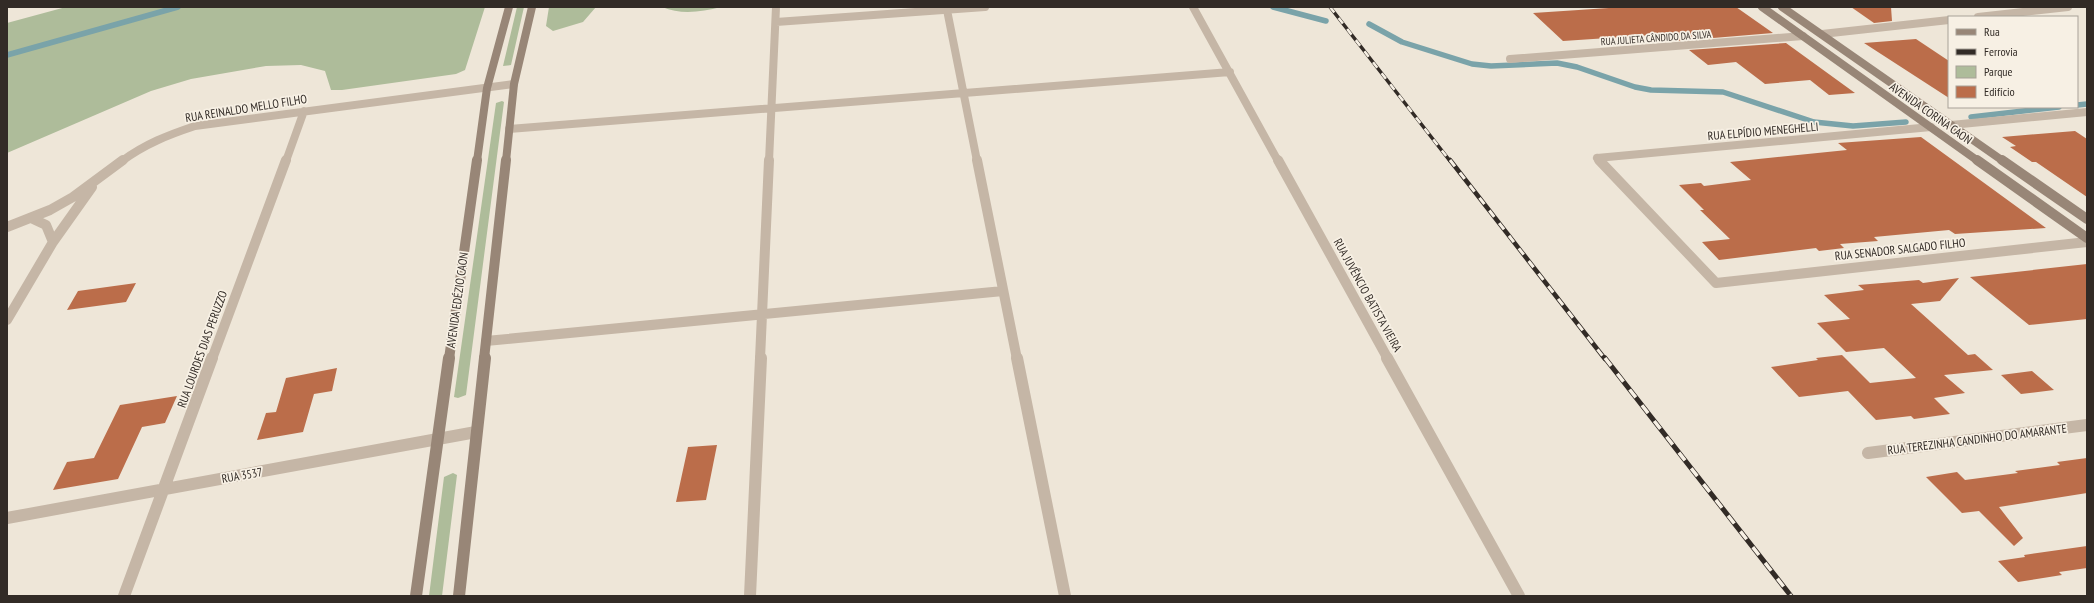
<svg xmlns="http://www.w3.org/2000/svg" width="2094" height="603" font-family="'PT Sans Narrow',sans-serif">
<rect width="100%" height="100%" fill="#eee6d8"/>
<!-- green -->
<path fill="#aebc9a" d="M66,7H485L465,70L456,74L342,90H331L325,71L301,65L266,66L191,79L151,91L7,153V23Z
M517,7H524L511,65L503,66Z
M549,7H596L583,22L553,31L546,26Z
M662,7H721C701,12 681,15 662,7Z
M502,101L504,102L466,395L458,398L454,397L496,103Z
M453,473L457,475L442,596H429L444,477Z"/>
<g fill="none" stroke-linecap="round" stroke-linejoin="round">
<!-- stream -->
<path stroke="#7aa3a9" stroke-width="5.5" d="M1273,7L1326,21
M1369,24L1402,42L1472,64L1491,66L1557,63L1577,67L1635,87L1651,90L1723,92L1814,122L1853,126L1906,122
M7,55L178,7
M2077,105L2087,104
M1971,117L2059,107"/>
</g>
<!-- building -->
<path fill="#bb6d4a" d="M1624,7H1736L1773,33L1677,41L1668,34L1563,41L1533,13Z
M1851,7H1891L1892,21L1874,23Z
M1916,39L1949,61V98L1864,43Z
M1786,43L1855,93L1829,95L1810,80L1765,84L1736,62L1708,65L1689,50Z
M2075,131L2087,139V197L2036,162H2032L2010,147L2016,146L2002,137Z
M1921,137L2046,228L1955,234L1949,230L1874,237L1878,241L1840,244L1844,248L1819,251L1816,248L1719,260L1702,242L1730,239L1700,210H1704L1679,185L1701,183L1704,186L1751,180L1730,162L1847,150L1838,143Z
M2087,264V319L2029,325L1970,277Z
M1959,278L1940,301L1911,304L1968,355L1975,354L1993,370L1944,375L1965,393L1934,398L1950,414L1914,419L1911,416L1876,420L1848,391L1799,397L1771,367L1818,360L1816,358L1842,355L1870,383L1916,378L1884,348L1846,352L1817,323L1850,319L1824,295L1864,290L1858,285L1919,280L1923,283Z
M136,283L126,302L67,310L78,291Z
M337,368L332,391L314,394L303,432L257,440L266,413L276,412L286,378Z
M2032,371L2054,390L2021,394L2001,375Z
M177,396L165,423L142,427L118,479L53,490L67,462L94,458L120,405Z
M717,445L706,500L676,502L688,447Z
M2087,458V493L1999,507L2023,538L2014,546L1979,511L1962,513L1926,477L1957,472L1965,480L2018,473L2015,471L2060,465L2057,462Z
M2087,546V568L2059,572L2062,575L2018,582L1998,561L2025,557L2024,555Z"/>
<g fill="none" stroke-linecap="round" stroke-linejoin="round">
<!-- street-far2 -->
<path stroke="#c5b6a6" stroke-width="8" d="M1193,7L1278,161
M947,10L977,161
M1978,17L2068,7
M776,22L985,7
M1822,34L1949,20
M1510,59L1803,36
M1951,125L2087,112
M509,129L1230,72
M1597,158L1600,161
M1597,158L1931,127
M122,161C145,144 168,135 195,126L514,84
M286,161L304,111
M769,161L776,7"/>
<!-- street-far1 -->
<path stroke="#c5b6a6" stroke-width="10" d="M977,160L1017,359
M1278,160L1388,359
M1599,160L1716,283L2087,242
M31,218L46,225L53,242
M7,227L50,210L73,197L123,160
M7,320L53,242L92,187
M486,341L1003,291
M212,359L286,160
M760,359L769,160"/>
<!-- street -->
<path stroke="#c5b6a6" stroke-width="12" d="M1017,358L1065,596
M1387,358L1519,596
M1868,453L2087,425
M7,518L476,432
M124,596L212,358
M750,596L761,358"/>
<!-- secondary-far2 -->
<path stroke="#988677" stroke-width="8" d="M1762,7L1978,161
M1782,7L2003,161
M477,161L487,88L509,7
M506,161L514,84L532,7"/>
<!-- secondary-far1 -->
<path stroke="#988677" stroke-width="10" d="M1977,160L2087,238
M2002,160L2087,219
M449,359L477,160
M484,359L506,160"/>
<!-- secondary -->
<path stroke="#988677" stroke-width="12" d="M416,596L449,358
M459,596L485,358"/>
<defs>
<path id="rail-far2" d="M1330,7L1450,161"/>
<path id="rail-far1" d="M1450,160L1605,359"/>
<path id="rail" d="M1605,358L1791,596"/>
</defs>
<!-- rail-far2 casing -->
<use href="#rail-far2" stroke="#322b26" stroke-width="3.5"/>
<!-- rail-far1 casing -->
<use href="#rail-far1" stroke="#322b26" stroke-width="4.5"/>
<!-- rail casing -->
<use href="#rail" stroke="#322b26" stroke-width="5"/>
<!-- rail-far2 -->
<use href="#rail-far2" stroke="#f7f0e4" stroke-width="2.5" stroke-dasharray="7" stroke-linecap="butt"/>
<!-- rail-far1 -->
<use href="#rail-far1" stroke="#f7f0e4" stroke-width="3" stroke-dasharray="8" stroke-linecap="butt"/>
<!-- rail -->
<use href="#rail" stroke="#f7f0e4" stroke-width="3.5" stroke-dasharray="10" stroke-linecap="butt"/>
</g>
<g text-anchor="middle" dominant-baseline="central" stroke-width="3.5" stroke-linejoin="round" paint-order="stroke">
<!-- far-street labels -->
<g font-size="10" fill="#322b26" stroke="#f7f0e4">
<text transform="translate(1656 38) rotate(-4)">RUA JULIETA CÂNDIDO DA SILVA</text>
</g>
<!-- street labels -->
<g font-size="12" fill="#322b26" stroke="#f7f0e4">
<text transform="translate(246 108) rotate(-9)">RUA REINALDO MELLO FILHO</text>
<text transform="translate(1931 113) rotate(35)">AVENIDA CORINA CAON</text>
<text transform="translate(1763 131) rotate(-5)">RUA ELPÍDIO MENEGHELLI</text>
<text transform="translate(1900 249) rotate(-6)">RUA SENADOR SALGADO FILHO</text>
<text transform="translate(1368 295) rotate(61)">RUA JUVÊNCIO BATISTA VIEIRA</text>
<text transform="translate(457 300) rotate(-82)">AVENIDA EDÉZIO CAON</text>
<text transform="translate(202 349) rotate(-70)">RUA LOURDES DIAS PERUZZO</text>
<text transform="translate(1977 439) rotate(-7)">RUA TEREZINHA CANDINHO DO AMARANTE</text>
<text transform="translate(242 475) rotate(-10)">RUA 3537</text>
</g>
</g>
<!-- border -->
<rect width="2094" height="603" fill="none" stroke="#322b26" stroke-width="16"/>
<!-- legend -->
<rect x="1948" y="16" width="130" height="92" fill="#f7f0e4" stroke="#a8a198"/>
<rect x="1956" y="29" width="20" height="6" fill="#988677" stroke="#a8a198"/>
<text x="1984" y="36" font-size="12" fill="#322b26">Rua</text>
<rect x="1956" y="49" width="20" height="6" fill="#322b26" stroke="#a8a198"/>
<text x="1984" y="56" font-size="12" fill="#322b26">Ferrovia</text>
<rect x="1956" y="66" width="20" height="12" fill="#aebc9a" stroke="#a8a198"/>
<text x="1984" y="76" font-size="12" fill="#322b26">Parque</text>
<rect x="1956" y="86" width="20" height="12" fill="#bb6d4a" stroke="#a8a198"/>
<text x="1984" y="96" font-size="12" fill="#322b26">Edifício</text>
</svg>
